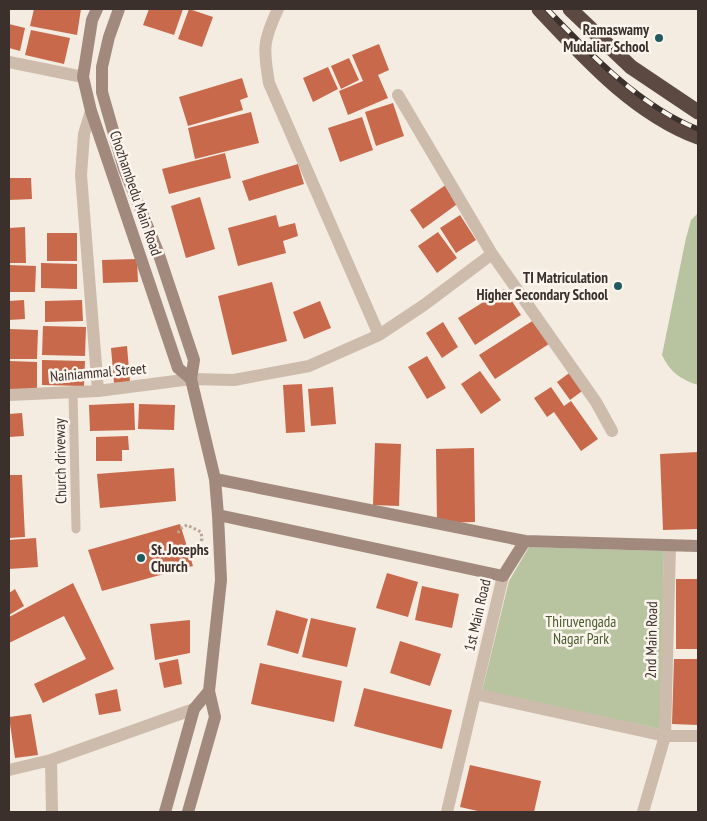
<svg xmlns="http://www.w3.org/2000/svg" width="707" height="821" font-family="'PT Sans Narrow',sans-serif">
<rect width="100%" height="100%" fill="#f4ebe1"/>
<!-- park -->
<path fill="#b8c4a0" d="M698,213V385C681,380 670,372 662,355L686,238L691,220Z
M529,547L664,551L660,729L482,691L509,581Z"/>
<!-- building -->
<path fill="#c8694b" d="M34,9H81L77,35L30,26Z
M149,9H183L174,35L143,25Z
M189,9L213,17L202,47L178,39Z
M9,24L25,28L20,51L9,48Z
M31,30L70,38L64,64L25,55Z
M379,44L389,70L378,75L388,98L348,115L339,91L363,81L352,55Z
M349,58L359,80L341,89L331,66Z
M328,67L338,89L313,102L303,78Z
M242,78L248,97L240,100L243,110L188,126L179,97Z
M393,103L404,136L376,146L365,112Z
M251,112L259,143L195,159L188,128Z
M362,117L373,150L340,162L328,128Z
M225,153L231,178L169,194L162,169Z
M298,164L304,184L249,201L242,181Z
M9,178H31L32,199L9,200Z
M447,184L460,202L423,229L410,210Z
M200,197L215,249L186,258L171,206Z
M276,215L279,227L295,223L298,236L283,241L286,253L238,266L228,228Z
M460,215L476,240L456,253L440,228Z
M25,227L26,263H9V228Z
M438,232L457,258L437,273L418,246Z
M47,233H77V261H47Z
M137,259L138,282L103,283L102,260Z
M41,263L77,264V289L41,288Z
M9,265L36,266L35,292H9Z
M272,282L287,341L232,355L218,296Z
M504,289L521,315L475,345L458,318Z
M24,300L25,319L9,320V301Z
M82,300L83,321L45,322V301Z
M320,301L331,328L304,339L293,312Z
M537,318L552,342L495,379L479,355Z
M443,322L458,347L442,358L426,333Z
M43,326L86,327L85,356L42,355Z
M9,329L38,330L37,359H9Z
M127,346L130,382L114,383L111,348Z
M427,356L446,388L427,399L408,367Z
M42,360L85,361L84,386L42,385Z
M9,361L37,362V390L9,389Z
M480,371L501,400L481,414L461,384Z
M572,371L585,389L570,400L557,382Z
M302,384L305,432L286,433L283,385Z
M333,387L336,424L311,426L308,389Z
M551,387L564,406L571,401L598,439L581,451L554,412L547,417L534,398Z
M134,403L135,430L90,431L89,405Z
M139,404L175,405L174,430L138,429Z
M22,413L24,436L9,437V414Z
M128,436L129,450H122V461H96V437Z
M375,443L401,444L399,506L373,505Z
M474,448L475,522L437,523L436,449Z
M698,452V529L663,530L660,454Z
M174,468L176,501L100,508L97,474Z
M9,475H22L25,537L9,538Z
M180,524L193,566L102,591L88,550Z
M36,538L38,567L9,569V540Z
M387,573L418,582L408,617L376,608Z
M676,579H698V649H676Z
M73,583L114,669L43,703L34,684L86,659L64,616L9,643V617Z
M422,586L459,594L452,628L415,620Z
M15,589L24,606L9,615V593Z
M276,610L308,619L298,654L267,645Z
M311,618L356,628L347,667L302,657Z
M190,620V653L155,660L150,624Z
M400,641L441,654L430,686L390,673Z
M178,659L182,684L164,688L159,663Z
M674,659H698V725L672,724Z
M260,663L342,681L334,722L251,704Z
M364,688L452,710L442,749L354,726Z
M117,689L121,711L99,715L95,694Z
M31,714L38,755L15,758L9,717Z
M470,765L541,781L534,812H482L460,807Z"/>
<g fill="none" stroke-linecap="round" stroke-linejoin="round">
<!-- path -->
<path stroke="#b9a596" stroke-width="3" stroke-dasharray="2.5 2.5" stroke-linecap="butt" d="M178,533L180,529L187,525L201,532L202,539L196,550L183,553"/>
<!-- lane -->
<path stroke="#cdbbac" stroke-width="9" d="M73,392L76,529"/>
<!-- street -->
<path stroke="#cdbbac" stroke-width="12" d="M278,9C263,41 263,48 269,83L379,335
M9,62L83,77
M398,95L492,254
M91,111L84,134L81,175L98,391
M9,395L98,391L191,379L234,380L309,366L379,335L424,305L492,254L596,402L612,431
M475,694L665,736H698
M51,760L52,812
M9,770L51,760L194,709
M447,812L503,576
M643,812L665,736L670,545"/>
<!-- secondary -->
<path stroke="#a18a7d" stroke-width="12" d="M97,9L92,20L83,77L91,111L178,368L191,379
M119,9L109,37L102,67V92L124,169L158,252L194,360L191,379L215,479L218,515L221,580L209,691L194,709L165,812
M215,479L525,541L698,546
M218,515L503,576L525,541
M188,812L215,717L209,691"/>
<!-- highway -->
<path stroke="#5c4a42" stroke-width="15" d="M539,9C585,58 634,113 698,137
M570,9L631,67L698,112"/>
<defs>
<path id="rail" d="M547,9C589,53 641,107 698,129"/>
</defs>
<!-- rail casing -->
<use href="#rail" stroke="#3b302b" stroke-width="5.5"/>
<!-- rail -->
<use href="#rail" stroke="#fbf5ee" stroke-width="4" stroke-dasharray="11" stroke-linecap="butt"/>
</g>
<!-- markers -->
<g fill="#1f5a5e" stroke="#fbf5ee" stroke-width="2">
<circle cx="659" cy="38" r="5"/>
<circle cx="618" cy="286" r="5"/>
<circle cx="141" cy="558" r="5"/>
</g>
<g text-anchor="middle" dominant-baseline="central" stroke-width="5" stroke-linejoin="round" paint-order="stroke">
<!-- poi labels -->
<g font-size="15" font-weight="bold" fill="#3b302b" stroke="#fbf5ee" text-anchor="end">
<text x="649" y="29">Ramaswamy<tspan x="649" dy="17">Mudaliar School</tspan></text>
<text x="608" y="277">TI Matriculation<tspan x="608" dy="17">Higher Secondary School</tspan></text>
<text x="151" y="549" text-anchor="start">St. Josephs<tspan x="151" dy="17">Church</tspan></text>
</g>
<!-- street labels -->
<g font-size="15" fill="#3b302b" stroke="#fbf5ee">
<text transform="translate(136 193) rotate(71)">Chozhambedu Main Road</text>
<text transform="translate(98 372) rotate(-5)">Nainiammal Street</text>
<text transform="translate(60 461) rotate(-91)">Church driveway</text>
<text transform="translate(477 615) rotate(-77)">1st Main Road</text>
<text transform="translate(651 640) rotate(-89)">2nd Main Road</text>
</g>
<!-- park labels -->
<g font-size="15" fill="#4a5a2e" stroke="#fbf5ee">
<text x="581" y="621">Thiruvengada<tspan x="581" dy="17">Nagar Park</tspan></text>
</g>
</g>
<!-- border -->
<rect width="707" height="821" fill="none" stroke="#3b302b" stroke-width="20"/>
</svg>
